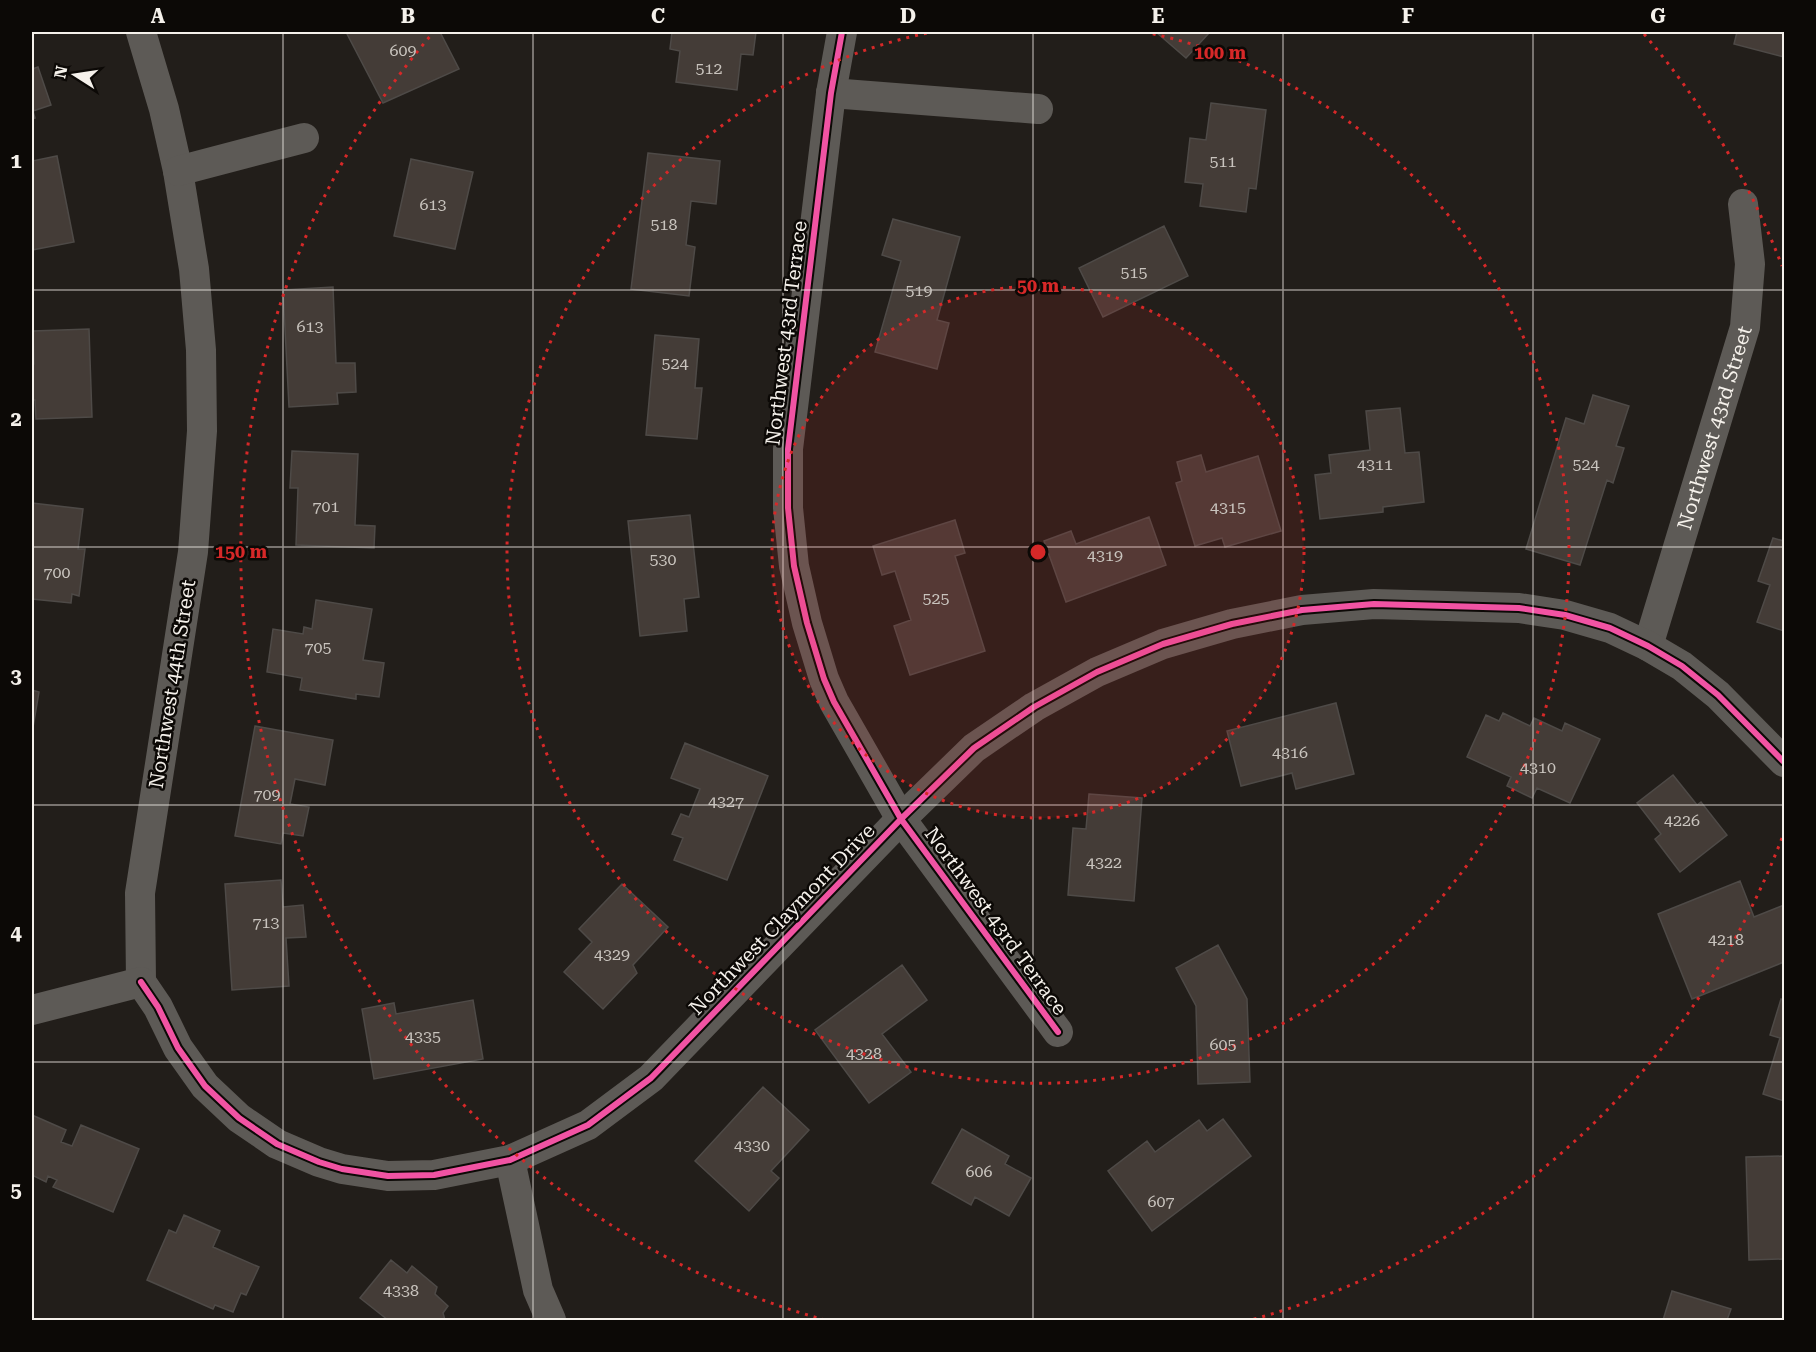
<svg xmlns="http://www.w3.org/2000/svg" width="1816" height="1352" font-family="'Roboto Serif',serif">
<rect width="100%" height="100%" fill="#221e1a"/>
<!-- building -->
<path fill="#443c37" stroke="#4e4a47" stroke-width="1.5" d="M346,32H440L459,69L383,103Z
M672,32H756L753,55L741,54L737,90L676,82L680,51L670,49Z
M1156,32H1210L1186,58Z
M1737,32H1784V57L1734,44Z
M38,67L51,105L33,111L35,118L32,119V69Z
M1211,103L1266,110L1256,189L1249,188L1246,212L1200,206L1203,184L1185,182L1190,138L1206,140Z
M648,153L720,161L716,204L691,201L686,245L695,247L689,296L631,289Z
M57,156L74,242L32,250V161Z
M411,159L473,172L455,249L394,236Z
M893,219L960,237L937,320L949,323L937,369L875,352L901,261L882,255Z
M1164,226L1188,276L1103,317L1079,268Z
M333,287L336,363H355L356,392L337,393L338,404L289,407L283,290Z
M89,329L92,417L36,419L35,400H32V365L34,364L33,331Z
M655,335L699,339L695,388H702L697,439L646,435Z
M1593,395L1629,406L1616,446L1624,448L1613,483L1607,480L1580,565L1526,549L1566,418L1584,424Z
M1400,408L1405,453L1419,452L1424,502L1383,507V512L1320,519L1315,475L1331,473L1329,455L1370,450L1366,411Z
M292,451L358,454L355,525L375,526L374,548L296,545L298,488H290Z
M1201,455L1206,472L1258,456L1281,531L1225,547L1222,538L1195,546L1176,483L1182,481L1177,462Z
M32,503L83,509L78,549H85L79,596L72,594L71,603L32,599Z
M690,515L699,597L684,599L687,631L640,636L628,521Z
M1149,517L1166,565L1066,602L1044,541L1071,531L1076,544Z
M955,520L965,553L955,556L985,651L910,675L894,626L911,620L895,571L882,575L873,546Z
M1773,538L1784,541V631L1757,622L1770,585L1758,581Z
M316,600L372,609L363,660L384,663L379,697L356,694V699L300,690L302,678L267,672L273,629L303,634L304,627L312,629Z
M32,690L39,692L32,733Z
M1336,703L1354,774L1296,789L1292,773L1241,786L1227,731Z
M1503,713L1530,726L1534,718L1562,731L1565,723L1600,739L1570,803L1537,788L1532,798L1507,786L1511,777L1467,757L1486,715L1499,721Z
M255,726L333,740L325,785L295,779L290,804L309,807L303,836L283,833L281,844L235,836Z
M685,743L768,776L727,880L674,860L683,838L672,834L681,814L689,817L700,789L671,778Z
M1673,775L1697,805L1701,802L1727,835L1680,872L1655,839L1661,834L1637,803Z
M1089,794L1142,798L1134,901L1068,895L1073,828L1086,829Z
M281,880L283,907L303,905L306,937L286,938L289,986L232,990L225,884Z
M1740,881L1754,917L1784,905V962L1692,999L1658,914Z
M622,884L668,927L633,965L637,973L603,1009L564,972L592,942L579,929Z
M1218,945L1247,999L1250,1082L1198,1084L1196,1006L1176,968Z
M902,965L927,1000L882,1034L911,1072L869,1103L815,1030Z
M1781,999L1784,1000V1101L1763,1094L1780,1038L1770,1035Z
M473,1000L483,1059L374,1079L362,1009L394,1003L396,1014Z
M763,1087L809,1130L771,1171L779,1178L749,1211L695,1161Z
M32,1115L66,1130L61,1142L72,1146L81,1125L139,1149L113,1212L53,1187L57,1180L48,1176L46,1182L32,1175Z
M1223,1119L1251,1156L1152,1231L1108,1171L1147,1141L1155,1152L1199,1120L1207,1131Z
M962,1129L1009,1156L1005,1164L1031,1178L1009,1216L975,1197L971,1205L932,1183Z
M1784,1156V1259L1749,1260L1746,1157Z
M184,1215L220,1231L213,1247L259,1267L246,1295L241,1293L233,1312L215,1305L213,1309L147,1280L169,1230L176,1233Z
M391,1260L407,1273L412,1266L437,1287L435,1294L448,1306L443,1313L445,1320H388L360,1298Z
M1672,1291L1731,1309L1727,1320H1663Z"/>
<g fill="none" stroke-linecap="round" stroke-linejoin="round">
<!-- street -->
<g stroke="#5d5a56" stroke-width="30">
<path d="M141,32L164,109L178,171L194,269L201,350L202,431L193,552L140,893L141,982"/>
<path d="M842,32L831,93L788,449V508L794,566L807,623L824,679L834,702L901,819L1058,1032"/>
<path d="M831,93L1038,109"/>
<path d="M178,171L304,138"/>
<path id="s1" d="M1648,646L1745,327L1750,264L1743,204"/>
<path d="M141,982L158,1007L178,1048L205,1086L239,1118L277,1144L319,1162L342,1169L388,1176L434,1175L510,1160L588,1125L651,1078L901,819L974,748L1034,707L1097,672L1163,644L1232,624L1302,610L1374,604L1519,608L1565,615L1610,628L1648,646L1682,666L1718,695L1784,762"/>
<path d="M32,1010L141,982"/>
<path d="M510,1160L538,1290L551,1320"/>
</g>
<defs>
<path id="cycleway" d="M842,32L831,93L788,449V508L794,566L807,623L824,679L834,702L901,819L1058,1032
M141,982L158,1007L178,1048L205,1086L239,1118L277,1144L319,1162L342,1169L388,1176L434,1175L510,1160L588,1125L651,1078L901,819L974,748L1034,707L1097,672L1163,644L1232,624L1302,610L1374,604L1519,608L1565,615L1610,628L1648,646L1682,666L1718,695L1784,762"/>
</defs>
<!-- cycleway casing -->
<use href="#cycleway" stroke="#0c0906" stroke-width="10"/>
<!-- cycleway -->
<use href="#cycleway" stroke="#f153a3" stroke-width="6"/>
</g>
<!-- grid -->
<path fill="none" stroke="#f5f1eb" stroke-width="1.5" stroke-opacity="0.55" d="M283,32V1320M533,32V1320M783,32V1320M1033,32V1320M1283,32V1320M1533,32V1320M32,290H1784M32,547H1784M32,805H1784M32,1062H1784"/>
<!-- distance rings -->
<circle cx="1038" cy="552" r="266" fill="#d62828" fill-opacity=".12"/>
<g fill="none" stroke="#d62828" stroke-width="3" stroke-dasharray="3 6">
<circle cx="1038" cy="552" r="266"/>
<path d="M1144 32A531 531 0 1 1 932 32"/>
<path d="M1782 838A797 797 0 0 1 1251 1320M825 1320A797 797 0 0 1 432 34M1644 34A797 797 0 0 1 1782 266"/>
</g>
<g text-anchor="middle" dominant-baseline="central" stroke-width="5" stroke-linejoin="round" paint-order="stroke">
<!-- number labels -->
<g font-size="16" fill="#c9c4be">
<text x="403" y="50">609</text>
<text x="709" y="68">512</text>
<text x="1223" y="161">511</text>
<text x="433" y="204">613</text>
<text x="664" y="224">518</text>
<text x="1134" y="272">515</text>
<text x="919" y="290">519</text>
<text x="310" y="326">613</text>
<text x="675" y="363">524</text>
<text x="1375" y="464">4311</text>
<text x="1586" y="464">524</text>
<text x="326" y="506">701</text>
<text x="1228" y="507">4315</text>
<text x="1105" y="555">4319</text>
<text x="663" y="559">530</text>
<text x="57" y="572">700</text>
<text x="936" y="598">525</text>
<text x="318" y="647">705</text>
<text x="1290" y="752">4316</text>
<text x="1538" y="767">4310</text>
<text x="267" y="794">709</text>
<text x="726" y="801">4327</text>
<text x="1682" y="820">4226</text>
<text x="1104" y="862">4322</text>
<text x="266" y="922">713</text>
<text x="1726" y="939">4218</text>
<text x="612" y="954">4329</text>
<text x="423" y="1036">4335</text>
<text x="1223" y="1044">605</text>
<text x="864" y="1053">4328</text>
<text x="752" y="1145">4330</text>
<text x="979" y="1171">606</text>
<text x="1161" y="1201">607</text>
<text x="401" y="1290">4338</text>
</g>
<!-- street labels -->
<g font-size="20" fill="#f5f1eb" stroke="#0c0906">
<text transform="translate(786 333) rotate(-83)">Northwest 43rd Terrace</text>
<text stroke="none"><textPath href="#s1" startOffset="228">Northwest 43rd Street</textPath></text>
<text transform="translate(172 684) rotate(-81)">Northwest 44th Street</text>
<text transform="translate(782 919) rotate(-46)">Northwest Claymont Drive</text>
<text transform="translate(996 921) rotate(54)">Northwest 43rd Terrace</text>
</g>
</g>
<circle cx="1038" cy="552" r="9" fill="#d62828" stroke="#0c0906" stroke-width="3"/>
<g font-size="18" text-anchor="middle" font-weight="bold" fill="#d62828" stroke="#0c0906" stroke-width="5" stroke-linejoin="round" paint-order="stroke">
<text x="1220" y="59">100 m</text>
<text x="1038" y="292">50 m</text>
<text x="241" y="558">150 m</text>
</g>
<!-- border -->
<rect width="1816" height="1352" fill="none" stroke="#0c0906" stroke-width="66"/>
<!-- north arrow -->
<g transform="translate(75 75) rotate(282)" stroke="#0c0906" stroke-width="4.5" paint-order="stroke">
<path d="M0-4.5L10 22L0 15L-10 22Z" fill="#f5f1eb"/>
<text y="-9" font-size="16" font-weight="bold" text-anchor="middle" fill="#f5f1eb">N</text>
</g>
<rect x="33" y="33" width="1750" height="1286" fill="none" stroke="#f5f1eb" stroke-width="2"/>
<g font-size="20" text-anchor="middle" font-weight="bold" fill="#f5f1eb">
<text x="158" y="23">A</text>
<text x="408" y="23">B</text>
<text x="658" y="23">C</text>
<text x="908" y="23">D</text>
<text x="1158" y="23">E</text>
<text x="1408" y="23">F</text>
<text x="1658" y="23">G</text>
<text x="16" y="168">1</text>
<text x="16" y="426">2</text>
<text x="16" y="683">3</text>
<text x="16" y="940">4</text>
<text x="16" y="1197">5</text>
</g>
</svg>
